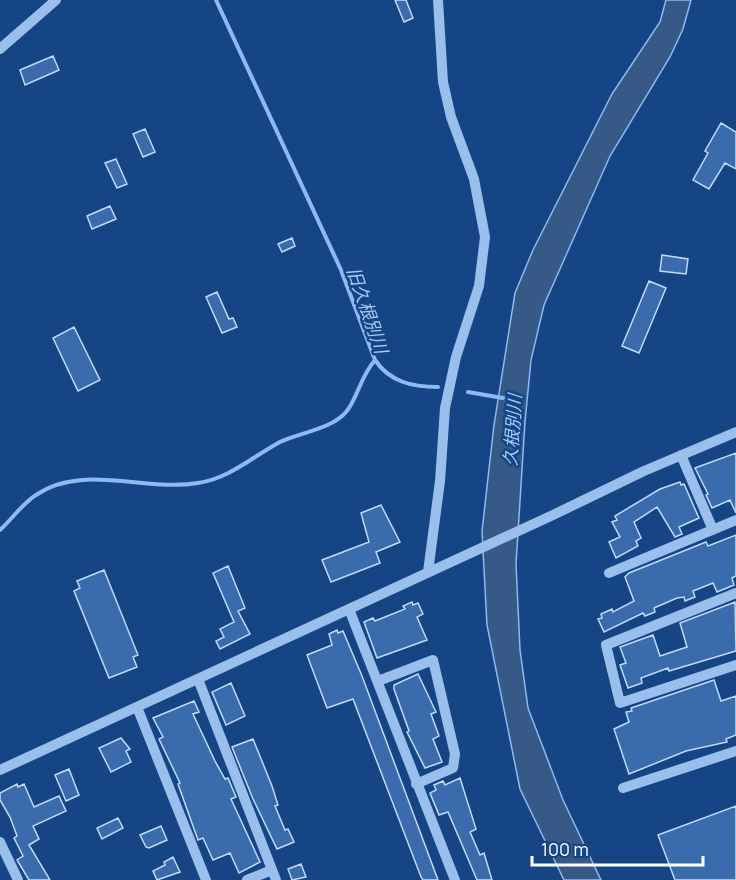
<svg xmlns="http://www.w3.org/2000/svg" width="736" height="880" font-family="Manrope,'Noto Sans JP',sans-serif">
<rect width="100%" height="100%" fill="#164585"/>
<!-- water -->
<path fill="#365988" stroke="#8dbaf0" stroke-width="1.5" d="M666,0H691L683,29L670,57L610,156L544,305L531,360L525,422L516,564L520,650L528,708L563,800L601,880H564L520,789L487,625L482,531L494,425L515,293L533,250L612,94L660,22Z"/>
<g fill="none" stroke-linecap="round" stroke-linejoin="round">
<!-- stream -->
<path stroke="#8dbaf0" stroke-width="4" d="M375,360C390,382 412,387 438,387
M468,392L503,398
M0,530C12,519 23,503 36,495C82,463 146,492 198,483C230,478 252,457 280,442C298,433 332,429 346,412C357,400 360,377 375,360L341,270L216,0"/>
</g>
<!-- building -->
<path fill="#3a6cad" stroke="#c1dafa" stroke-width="1.5" d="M395,0H406L413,18L404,22Z
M53,56L59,70L25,85L20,70Z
M721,123L736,132V169L725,163L709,189L693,180L708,153L705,151Z
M145,129L155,152L143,157L133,134Z
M116,159L127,184L117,188L105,163Z
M110,206L116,219L92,229L87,216Z
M292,238L295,246L282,252L278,244Z
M662,255L688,259L686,274L660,271Z
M649,281L666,288L639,353L622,346Z
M217,292L229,319L233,318L237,327L222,333L206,297Z
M74,327L100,380L78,391L53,338Z
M736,453V513L730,500L712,508L706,495L708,494L695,468Z
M680,482L681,485L684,484L699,518L679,527L682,534L675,537L657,507L634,522L641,538L636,541L638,546L616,558L609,542L620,537L612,522L617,520L615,516L660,489Z
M381,505L400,542L376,552L380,563L331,582L322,560L369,542L361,513Z
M736,535V576L732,578L734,585L717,592L713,583L693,591L695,597L685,601L684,597L677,598L654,608L655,612L645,616L643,613L604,632L598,619L602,618L601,614L612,609L613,612L634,601L625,577L629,573L706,542L708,546Z
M228,566L245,608L238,611L250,634L220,649L216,641L224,637L220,629L234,622L213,573Z
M104,570L138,655L133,657L137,667L109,678L74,591L80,588L77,581Z
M412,602L413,605L418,603L423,614L417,617L427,640L377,658L364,622L373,618L375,621L405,609L403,606Z
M735,602L736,651L669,671L668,668L641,678L642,683L628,688L620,665L626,663L620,647L653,635L660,656L687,647L680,623Z
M337,630L338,633L343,631L362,676L438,880H423L421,877L353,699L327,708L307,655L332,645L329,634Z
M418,674L436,712L431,714L439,736L433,739L442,762L425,768L407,732L409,731L394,689V685Z
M714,680L721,701L736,696V735L726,739L727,742L686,751L629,774L614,729L629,722L626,712L632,711L631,708Z
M231,683L245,716L226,725L212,692Z
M194,701L199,712L193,714L215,761L225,779L228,778L236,797L231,799L260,862L239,873L230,853L213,860L203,838L198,840L178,784L180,783L159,739L163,737L153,718Z
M121,738L130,749L126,751L131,762L111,772L99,748Z
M253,739L272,786L278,805L275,806L285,830L288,829L294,842L277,849L253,799L232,747Z
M69,769L79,795L66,801L55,775Z
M460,778L476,829L470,832L480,855L484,853L492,880H477L448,812L439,815L430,793L436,790L434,785L443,781L445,785Z
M17,784L18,787L24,784L34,807L59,796L66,811L33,826L39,839L29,845L50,880H29L17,860L23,856L14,838L17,836L10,817L0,800V793Z
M736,806V880H675L658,835Z
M118,818L123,828L102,839L97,828Z
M161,826L167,840L149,848L146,847L140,835Z
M173,857L180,872L157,880L153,871L165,865L164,862Z
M301,864L306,877L292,880L288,869Z"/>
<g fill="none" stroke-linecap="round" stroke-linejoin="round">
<!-- minor -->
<path stroke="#9bbfed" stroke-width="10" d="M0,49L56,0
M681,455L713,530
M428,572L440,481L445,408L456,357L479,286L485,237L474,179L451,117L443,82L438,0
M609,573L736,520
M736,593L606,645L620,703L736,665
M349,609L455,880
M198,679L276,880
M378,681L433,660L455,754L453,768L416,784
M137,707L206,880
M0,770L553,515L644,471L736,432
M623,788L736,751
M0,842L18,880
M247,880L272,870"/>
</g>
<g text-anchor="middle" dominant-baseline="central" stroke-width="5" stroke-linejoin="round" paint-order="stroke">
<!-- water labels -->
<g font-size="18" font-style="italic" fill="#a6c9f5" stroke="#164585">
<text transform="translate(368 310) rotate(71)">旧久根別川</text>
<text transform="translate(512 430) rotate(-86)">久根別川</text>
</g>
</g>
<!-- scale -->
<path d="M532 856v9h171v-9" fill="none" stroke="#ffffff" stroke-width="3"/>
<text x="541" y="856" font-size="18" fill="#ffffff" stroke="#164585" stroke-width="4.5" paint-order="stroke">100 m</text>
</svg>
